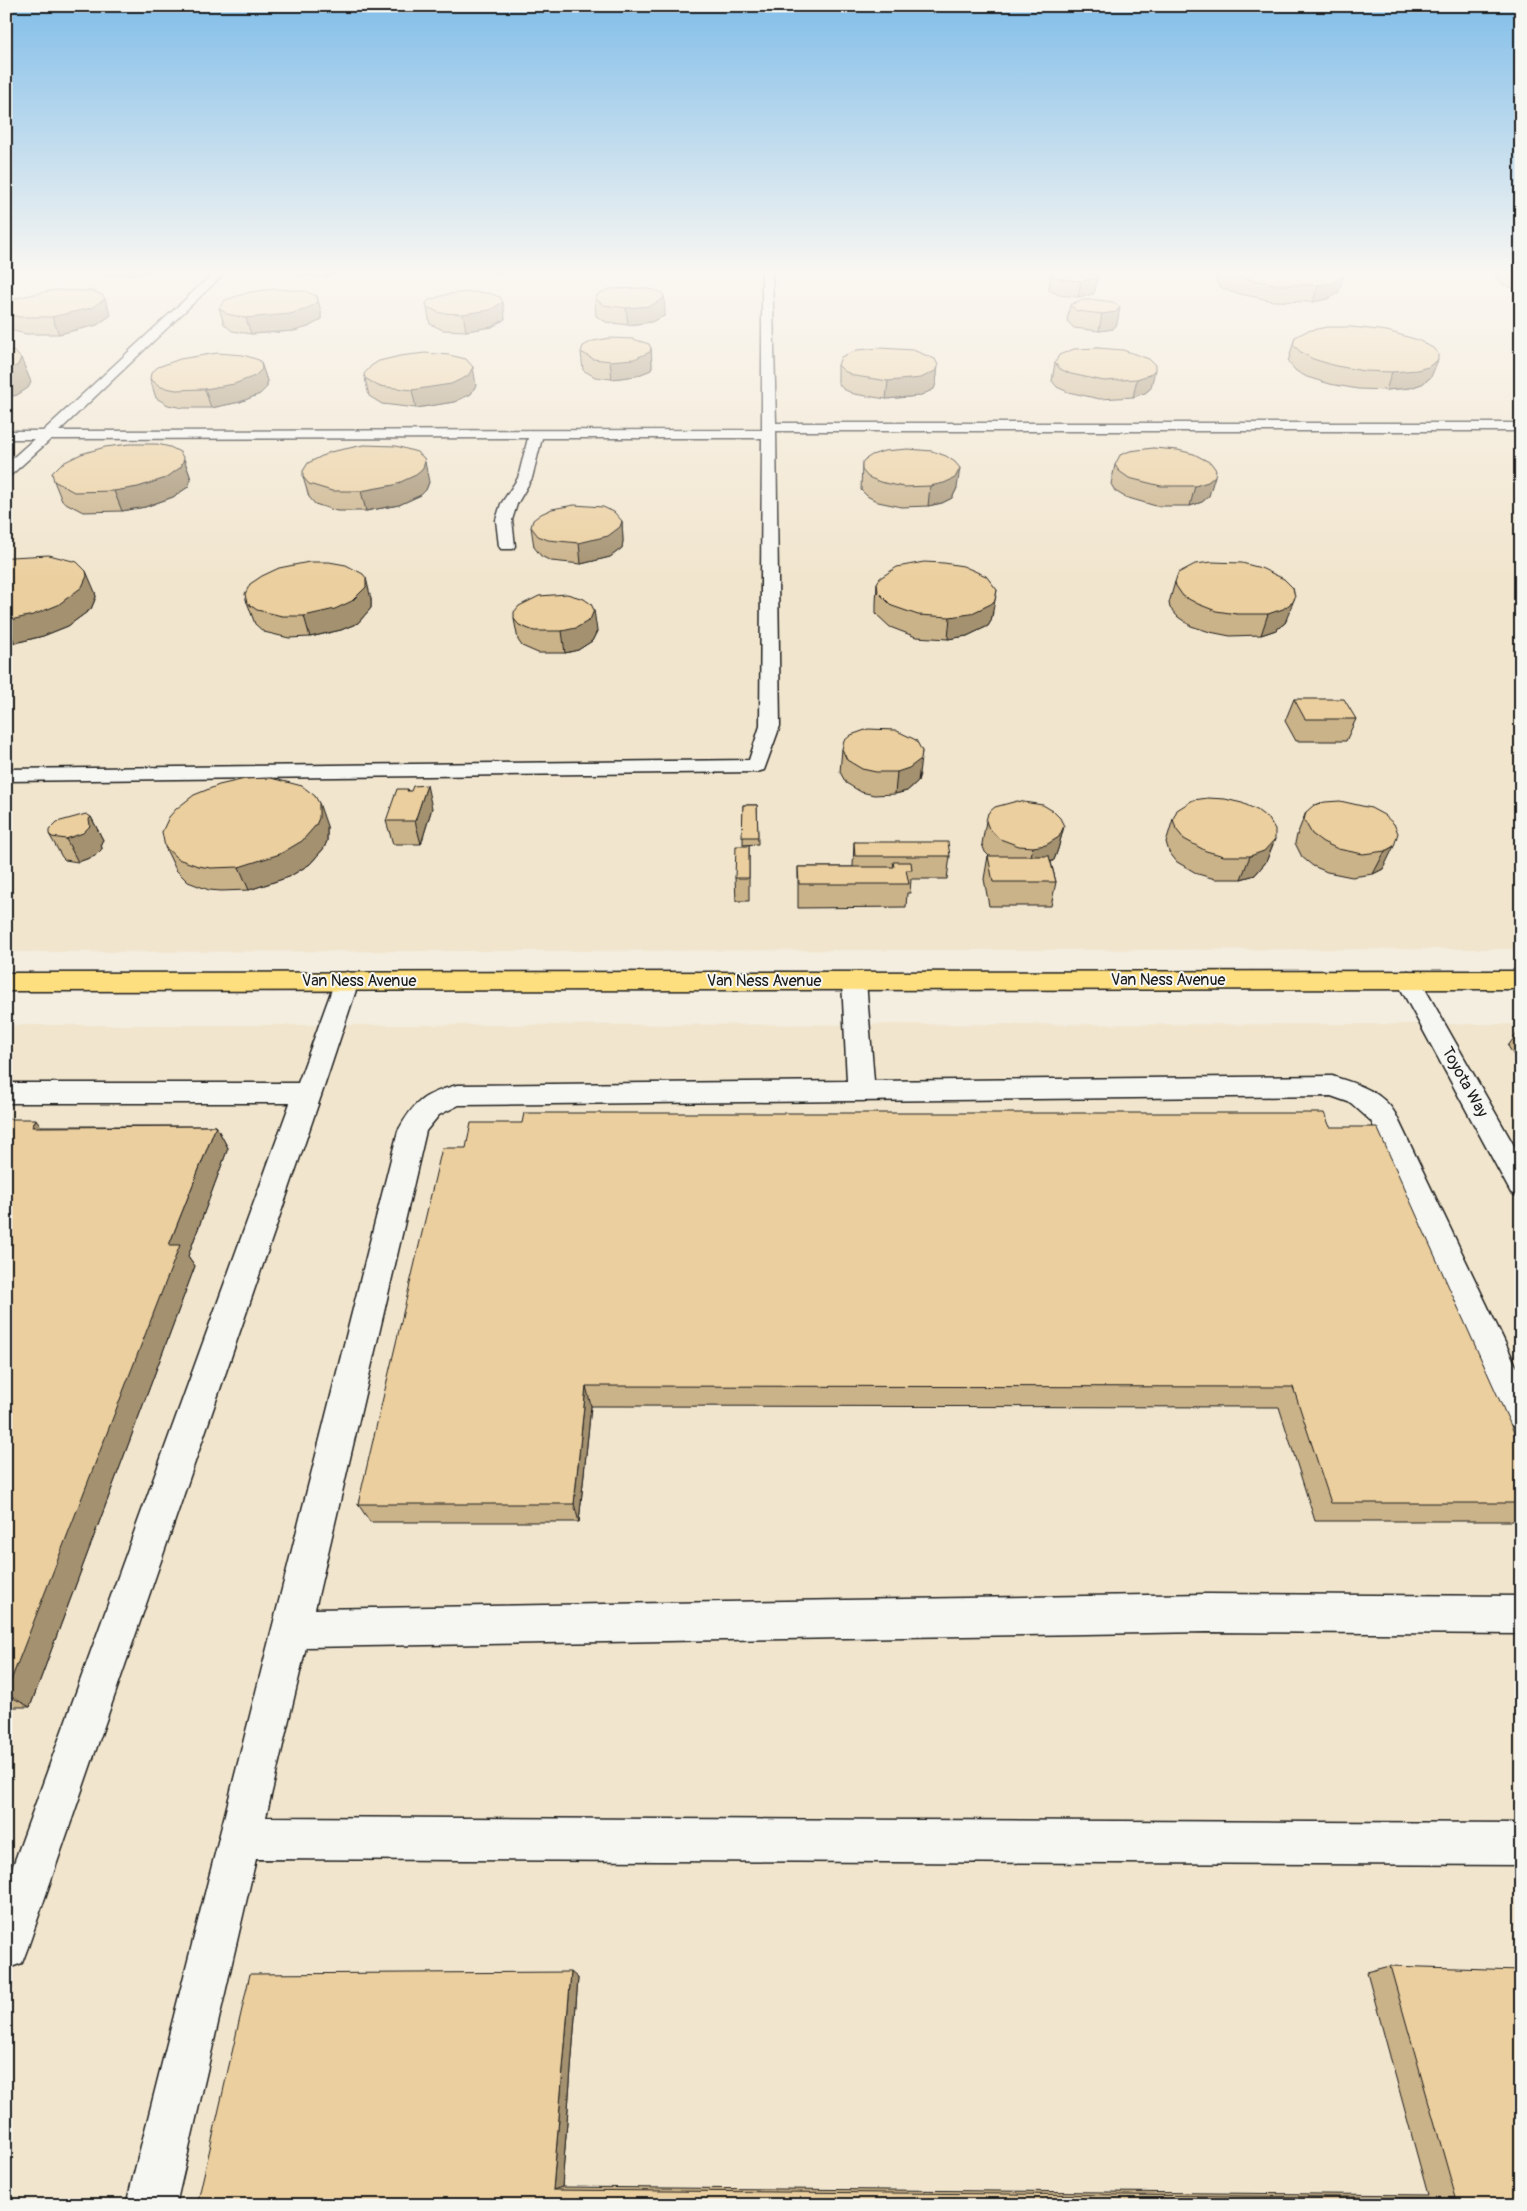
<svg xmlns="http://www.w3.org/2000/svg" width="1527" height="2211" font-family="Pangolin,sans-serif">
<rect width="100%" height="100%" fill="#f4eee1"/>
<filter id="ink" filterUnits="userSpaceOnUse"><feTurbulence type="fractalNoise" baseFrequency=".02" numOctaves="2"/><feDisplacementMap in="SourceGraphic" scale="10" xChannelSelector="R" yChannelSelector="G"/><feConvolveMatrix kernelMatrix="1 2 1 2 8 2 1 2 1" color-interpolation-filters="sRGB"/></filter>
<g filter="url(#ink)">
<!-- built -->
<path fill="#f1e5cd" d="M6,270H1521V949L6,952Z
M1521,1024V2205H6V1025Z"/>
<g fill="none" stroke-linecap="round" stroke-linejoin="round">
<defs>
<path id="minor" d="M217,270H228L59,431L762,430V270H772L776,423H1521V431H776L780,726L764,770L757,772L6,781V769L749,760L760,726L762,438H542L532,478L517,504L512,520L515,546L513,549H501L499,546L496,520L501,504L518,478L528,438L51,439L11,475L6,476V464L34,439H6V431H43Z
M1408,971L1417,974L1420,980L1521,1158V1197L1511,1193L1396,980L1399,974Z
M347,972L356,975L359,981L322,1093L28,1947L22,1963L6,1969V1885L290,1103H6V1083H298L335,981L338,975Z
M854,972L863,975L866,981L874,1081L1332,1076C1357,1084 1383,1091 1396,1115L1521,1376V1429L1509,1424L1371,1121L1351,1103L1331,1096L459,1105L439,1115L426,1131L315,1609L1207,1594L1521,1596V1634L1207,1632L306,1647L266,1817L1521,1823V1865L256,1859L176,2205H126L398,1131C415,1100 423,1095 457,1085L847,1081L842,981L845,975Z"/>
<path id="major" d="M1521,971V989L6,991V973Z"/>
</defs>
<!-- minor casing -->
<use href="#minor" stroke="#1c1c1c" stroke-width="3"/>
<!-- major casing -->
<use href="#major" stroke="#1c1c1c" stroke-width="3"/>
<!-- minor -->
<use href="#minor" fill="#f6f6f2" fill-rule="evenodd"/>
<!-- major -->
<use href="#major" fill="#fedf80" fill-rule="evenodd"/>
</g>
<!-- wall -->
<path fill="#cab289" stroke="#1c1c1c" d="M87,270H158L141,274L98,275L88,271Z
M280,270H355L326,276L296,275Z
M467,270H520L516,272L493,274L471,272Z
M1086,270L1095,291L1093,294L1078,297L1059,295L1049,290L1051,274Z
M1219,270H1342L1338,293L1327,299L1313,302L1273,301L1231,292L1220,287L1216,281Z
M1498,270H1521V291L1502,284L1495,277Z
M317,296L321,312V320L308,327L294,331L251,334L232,331L224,324L219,308Z
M595,299L665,312L664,316L651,322L628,325L606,322L596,316Z
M1081,300L1117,324L1113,329L1099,331L1074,328L1067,321L1070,305Z
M503,302L505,319L492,327L466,331L443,330L430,324L426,303Z
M6,304L111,315L97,325L59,334H26L14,331L10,324L6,316Z
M1295,337L1431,377L1422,384L1410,388L1386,390L1358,389L1330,384L1307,377L1296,371L1288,362Z
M651,348L652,366L651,370L636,376L612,379L595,377L583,370L581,352Z
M1098,348L1151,388L1145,393L1133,397L1100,399L1068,392L1057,387L1052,381L1055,363Z
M261,363L267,381V387L260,394L240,402L211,408H183L168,405L156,398L150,379Z
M838,365H938L936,383L934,389L919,396L886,399L854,394L843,389L838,383Z
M365,378L476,385L471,394L454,402L416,408L382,404L369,396Z
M1153,448L1209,496L1202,502L1190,506H1156L1125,497L1115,491L1111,484L1115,465Z
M184,459L191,479L188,487L173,497L145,507L122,511L83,512L62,501L54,481Z
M862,463L957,488L952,498L942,503L928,506L902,507L878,502L867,496L861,490Z
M303,477L429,482L426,490L421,495L399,505L366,511H337L315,504L309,497Z
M622,521L623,541L622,548L610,557L581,564L551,561L541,556L534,547L531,527Z
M6,558L95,592L96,597L91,609L68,626L43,636L15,643H6Z
M1175,582L1287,619L1285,623L1276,630L1261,635L1230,636L1210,632L1191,626L1178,617L1170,608L1169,603Z
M877,583L993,612L991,621L988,626L967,636L948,639L916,637L890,627L876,614V604Z
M246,599H371V608L358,623L341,630L310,637L289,638L264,632L255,624Z
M514,619L597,631L592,641L578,650L565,653H538L522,646L518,640Z
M1294,699L1356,719L1346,741H1296L1285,721Z
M842,749L920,774L918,781L907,791L895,794L874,795L861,792L846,783L840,772Z
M408,789L409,791L432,808L421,844H393L386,821Z
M743,805H757L758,844L743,845Z
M1306,812L1394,824L1383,869L1373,874L1352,877L1327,872L1313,866L1302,857L1295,843L1297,835Z
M91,817L103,840L101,843L102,849L95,856L78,862L65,860L62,857L49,834Z
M1173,819L1275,839L1266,862L1255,875L1241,879H1215L1198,874L1177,862L1169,852L1166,842Z
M986,821L1064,826L1058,849L1054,860L1051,862L1056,882L1051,906H989L984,879L988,856H989L985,852L982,844Z
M327,826V841L324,848L310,864L289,877L249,890L221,891L209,890L188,882L176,870L165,847Z
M854,842L950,856L947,879H911L910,893H907L906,907L798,908V867H853Z
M749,846V901H736L735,878Z
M1521,1028V1067L1508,1046Z
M6,1119L41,1126H216L228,1148L188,1256L195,1266L30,1707H6Z
M1330,1127L1521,1448V1521H1315L1279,1407L591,1406L579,1522H370L358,1504L466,1148Z
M1390,1966L1521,2205H197L578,1978L562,2187L1428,2195L1367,1972Z"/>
<!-- shaded-wall -->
<path fill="#a4916f" stroke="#1c1c1c" d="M139,270H158L141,274Z
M324,270H355L326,276Z
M492,270H520L516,272L493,274Z
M1098,275L1095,291L1093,294L1078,297L1081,281Z
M1343,277L1338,293L1327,299L1313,302L1318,285Z
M317,296L321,312V320L308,327L294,331L251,334L246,318Z
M664,296L665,312L664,316L651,322L628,325L626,308Z
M105,299L111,315L97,325L59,334L52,317Z
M503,302L505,319L492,327L466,331L463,314Z
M1120,307L1117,324L1113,329L1099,331L1102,314Z
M651,348L652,366L651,370L636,376L612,379L610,361Z
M21,358L31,382L28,388L17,395L6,398V372Z
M1438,360L1431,377L1422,384L1410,388L1386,390L1392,372Z
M261,363L267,381V387L260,394L240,402L211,408L205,389Z
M938,365L936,383L934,389L919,396L886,399L888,381Z
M473,367L476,385L471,394L454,402L416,408L412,390Z
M1155,370L1151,388L1145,393L1133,397L1137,379Z
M184,459L191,479L188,487L173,497L145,507L122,511L114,491Z
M425,462L429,482L426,490L421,495L399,505L366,511L361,491Z
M960,468L957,488L952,498L942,503L928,506L930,486Z
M1215,476L1209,496L1202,502L1190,506L1195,486Z
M622,521L623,541L622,548L610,557L581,564L579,543Z
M86,571L95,592L96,597L91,609L68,626L43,636L15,643L6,625V621Z
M366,578L371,599V608L358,623L341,630L310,637L304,616Z
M997,590L991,621L988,626L967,636L948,639L950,617Z
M1295,597L1285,623L1276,630L1261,635L1268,614Z
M594,610L597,631L592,641L578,650L565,653L562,631Z
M922,751L918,781L907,791L895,794L897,772Z
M427,785L432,808L421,844L415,821Z
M319,803L327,826V841L324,848L310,864L289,877L249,890L239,867Z
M91,817L103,840L101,843L102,849L95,856L78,862L66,839Z
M1064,826L1058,849L1054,860L1040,868L1028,870L1033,847Z
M1275,839L1266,862L1255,875L1241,879L1250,856Z
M1394,846L1383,869L1373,874L1385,851Z
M36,1119L52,1142L32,1127Z
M216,1126L228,1148L188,1256L195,1266L30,1707L6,1694L169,1245Z
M586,1386L591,1406L579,1522L574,1504Z
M571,1972L578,1978L562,2187L553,2190Z"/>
<!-- building -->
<path fill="#ebcf9f" stroke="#1c1c1c" d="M1055,270H1086L1098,275L1096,278L1081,281L1061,279L1051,274Z
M1224,270H1342L1343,272V277L1332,283L1318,285H1278L1235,276Z
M1513,270H1521V273Z
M644,288L661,292L664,296L663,299L650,306L626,308L604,305L595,299L598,294L610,289Z
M275,289L305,291L317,296V303L304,310L290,314L246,318L227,314L219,308L225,300L250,292Z
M55,290L93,291L102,295L105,299L91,308L52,317H19L7,314L6,312V304L8,302L20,297Z
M470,292L488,293L500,297L503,302L490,310L463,314L440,313L427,307L426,303L429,300L448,294Z
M1081,300H1097L1113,302L1120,307L1116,312L1102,314L1077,311L1070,305Z
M1327,327H1352L1387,331L1418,340L1433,348L1438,354V360L1428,367L1417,370L1392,372L1364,371L1336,366L1313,359L1302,353L1293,345L1295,337L1307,331Z
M610,338L633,339L649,344L651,348L650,352L634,359L610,361L593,359L581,352L583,346L593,341Z
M880,348L913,350L935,359L938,365L935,371L921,378L888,381L855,376L844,371L838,365L841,357L857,350Z
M1098,348L1123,350L1149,359L1155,365V370L1149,375L1137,379L1104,381L1071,374L1060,369L1055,363L1059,355L1074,349Z
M6,350L13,351L21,358L18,365L6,372Z
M217,353L243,355L259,360L261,363L262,369L255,376L234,384L205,389L176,390L161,387L150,379L151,373L158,367L180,359Z
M425,353L449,355L466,359L473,367L468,376L451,384L412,390L378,386L365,378L364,374L371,366L379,361L400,356Z
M129,444H157L170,447L180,452L184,459L181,467L166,478L138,487L114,491L74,492L54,481L52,473L61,464L81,454L105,447Z
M364,445L396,446L417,452L424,458L425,462L422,470L416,475L394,485L361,491H332L309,484L303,477V471L308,463L330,452Z
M1153,448L1178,450L1194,454L1211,463L1216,470L1215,476L1208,482L1195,486H1161L1129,478L1119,471L1115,465L1120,455L1130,451Z
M908,449L932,451L946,456L955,462L960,468L955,478L944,483L930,486L904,487L880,482L868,477L862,470V463L864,460L872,455L884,451Z
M574,505L603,507L614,512L622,521L620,527L608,536L579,543L548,540L538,536L531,527L533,520L541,514L552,509Z
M49,555L77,562L86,571L87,576L82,587L58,605L33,615L6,621V558L11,557Z
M309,562H329L346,565L363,574L366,578V587L352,601L335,609L304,616H282L257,610L247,603L246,599L245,594L250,584L262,576L279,568Z
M924,562L944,563L963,566L986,576L997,590L995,600L991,604L970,614L950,617L918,615L892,606L878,592L877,583L880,578L897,567Z
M1212,562L1242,563L1261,568L1284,579L1293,588L1295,597L1293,602L1283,609L1268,614H1237L1216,611L1198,604L1183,596L1176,586L1175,582L1178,573L1195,564Z
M567,594L584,599L591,604L594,610L590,620L576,628L562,631H534L519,625L514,619V612L519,606L539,596Z
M1294,699H1344L1356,719H1305Z
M868,729L895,730L916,740L922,751L921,759L909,768L897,772H876L862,769L847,760L842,749L844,741L851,735Z
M271,778L302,786L315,796L319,803V818L316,825L302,841L280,854L239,867L211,868L198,866L178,859L165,847L162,832L169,817L176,809L194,795L219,785L245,779Z
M427,785L415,821H386L397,789H408L407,791H411L413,786Z
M1208,798L1225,799L1242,803L1257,810L1269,819L1275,829V839L1264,851L1250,856H1224L1206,851L1184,839L1176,829L1173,819L1177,810L1193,800Z
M1017,801L1043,805L1053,811L1060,818L1064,826L1059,837L1046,845L1033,847L1019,846L1000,839L989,829L986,821L988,813L995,807Z
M1340,801L1371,808L1384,815L1394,824L1398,833L1394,846L1385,851L1363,854L1338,849L1323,842L1312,834L1304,820L1306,812L1314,805L1325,802Z
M743,805H757L758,837H742Z
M86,814L91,817L89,819L90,826L83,833L66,839L52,837L49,834V830L57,822Z
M854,842H948L950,856H855Z
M736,846H749V878H735Z
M988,856H1049L1056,882H993Z
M893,862H911L912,870H906L909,884H799L798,867H894Z
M524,1113H1324L1330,1127H1377L1521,1448V1503H1331L1293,1387L586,1386L574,1504H358L442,1148H466L471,1123H522Z
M6,1119H36L32,1127L216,1126L169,1245H180L6,1693Z
M1390,1966L1521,1970V2205H197L250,1974L571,1972L553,2190L1456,2198Z"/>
</g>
<!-- sky -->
<linearGradient id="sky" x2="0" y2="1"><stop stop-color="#82bee9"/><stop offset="0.47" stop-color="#faf7f2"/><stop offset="1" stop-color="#faf7f2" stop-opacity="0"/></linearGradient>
<rect width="1527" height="579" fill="url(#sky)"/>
<g text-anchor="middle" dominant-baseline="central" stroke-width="4" stroke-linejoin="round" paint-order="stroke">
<!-- street labels -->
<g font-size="16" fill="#1c1c1c" stroke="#f6f6f2">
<text x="1168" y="980">Van Ness Avenue</text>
<text x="359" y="981">Van Ness Avenue</text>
<text x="764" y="981">Van Ness Avenue</text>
<text transform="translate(1465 1082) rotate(61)">Toyota Way</text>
</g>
</g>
<!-- margin -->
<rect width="1527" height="2211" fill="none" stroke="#f6f6f2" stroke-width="25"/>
<rect x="12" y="12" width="1502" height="2186" fill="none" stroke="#1c1c1c" stroke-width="2" filter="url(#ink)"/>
</svg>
